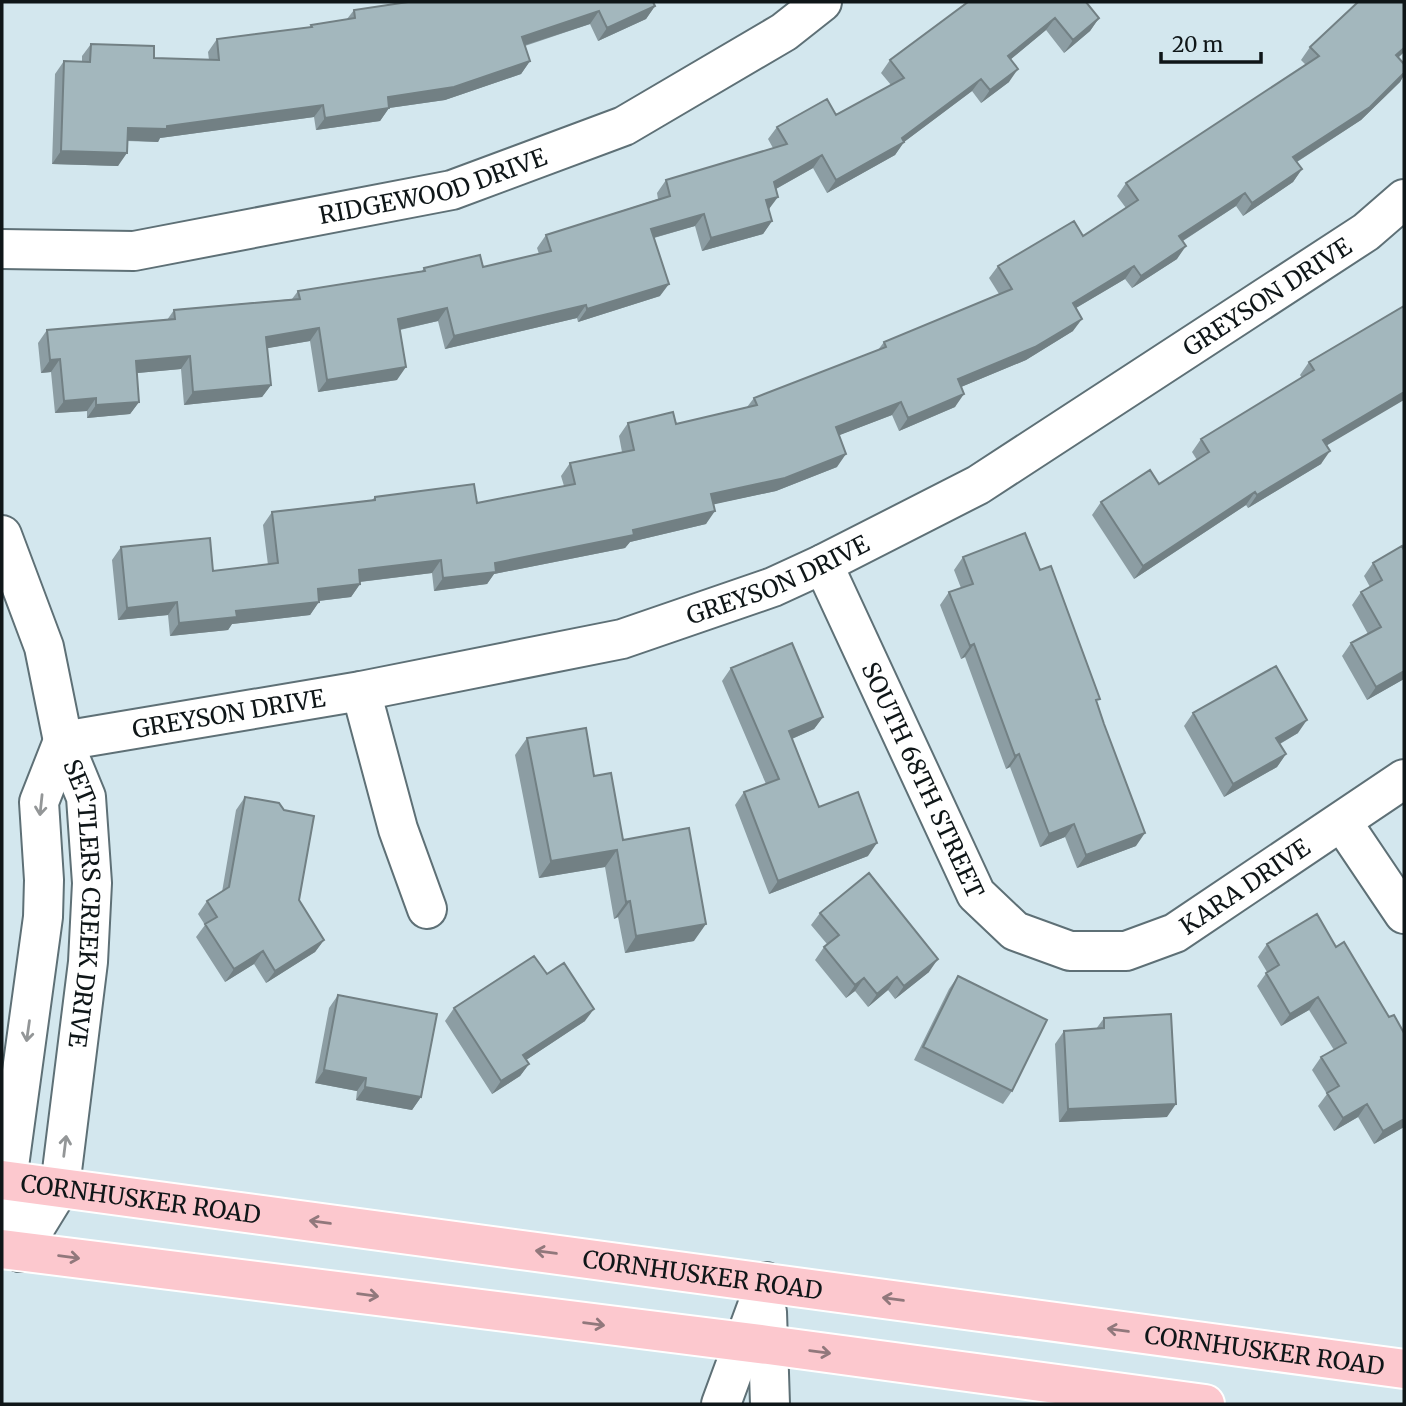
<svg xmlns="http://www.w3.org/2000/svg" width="1406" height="1406" font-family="Merriweather,serif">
<rect width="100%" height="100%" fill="#d3e7ee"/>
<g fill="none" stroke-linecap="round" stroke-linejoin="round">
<defs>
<g id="minor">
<path id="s1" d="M2,249L134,251L452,190L624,126L784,32L822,2"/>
<path id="s2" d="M2,535L44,647L63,741L86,797L92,883L88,962L60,1187L20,1252"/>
<path id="s3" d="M823,564L976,894L1015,931L1070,951H1126L1175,933L1404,779"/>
<path d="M361,691L398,829L427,909"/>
<path id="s4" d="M63,741L361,691L622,639L773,587L823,564L978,485L1366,232L1404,199"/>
<path d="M1342,822L1404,914"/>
<path d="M20,1252L7,1181L43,917L44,880L39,802L63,741"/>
<path d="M767,1312L770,1404"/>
<path d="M721,1404L766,1282"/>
</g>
<g id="major">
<path id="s5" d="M2,1180L1404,1369"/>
<path d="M2,1249L768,1345L1205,1404"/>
</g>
</defs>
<!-- minor casing -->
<use href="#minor" stroke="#5e7076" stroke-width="42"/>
<!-- major casing -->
<use href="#major" stroke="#fff" stroke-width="42"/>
<!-- minor -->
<use href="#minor" stroke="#fff" stroke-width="38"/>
<!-- major -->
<use href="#major" stroke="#fcc8ce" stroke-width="38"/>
</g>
<!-- wall -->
<path fill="#8c9da3" d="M1404,2V52L1398,58L1404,64V75L1400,82L1361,120L1297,162L1302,169L1293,182L1243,216L1236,206L1183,241L1177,259L1132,288L1125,279L1076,308L1073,331L1026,360L961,387L955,407L899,431L892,415L839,435L837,467L776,491L713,504L706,524L630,542L625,548L494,574L487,584L434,591L432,573L360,582V584L351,597L319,601L310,615L232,624L228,630L170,636L168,615L118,620L112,560L121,547L213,571L268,565L263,525L272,512L372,500L375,497L477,503L564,486L561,476L570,463L622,452L619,436L628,423L676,424L747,407L754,398L878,350L884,342L999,294L989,278L998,266L1083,236L1126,208L1117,196L1126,183L1306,65L1301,60L1310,47Z
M1087,3L1099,18L1090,31L1064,53L1046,30L1011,59L1009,82L981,103L972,91L904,142L895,155L827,193L813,168L776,189L769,210L772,221L763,234L702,251L695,226L654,238L660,296L578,322L577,318L445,349L438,321L400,330L397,380L318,392L310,341L267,348L271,385L262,397L184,405L181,369L137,373L139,402L130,414L87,418V411L55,413L51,372L41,373L38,343L47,330L167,320L174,310L292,299L298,291L422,271L424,268L483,267L539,254L537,248L546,235L658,199L657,193L666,180L773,148L768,139L777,127L836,115L891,85L881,73L890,60Z
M655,6L646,19L598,41L590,24L525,46L530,61L521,74L445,100L389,108L380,121L316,130L314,117L160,138L158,142L127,141L118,166L52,164L55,74L64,61L82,62V56L91,44L154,58L209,60L208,52L217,39L310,27L311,25L347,19L354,10Z
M1404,306L1327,446L1321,464L1248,508L1246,505L1134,579L1092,515L1101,502L1159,484L1197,460L1192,452L1201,439L1302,378L1300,375L1309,362Z
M1404,550V679L1367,700L1342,656L1351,643L1368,634L1352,605L1361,592L1370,587L1364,576L1373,563Z
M963,557L1040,570L1097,703L1136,846L1077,868L1065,837L1040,847L1010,767L1006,769L965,657L961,659L940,605L949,592L961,588L954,570Z
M731,668L823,717L814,729L792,739L819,807L868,856L769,894L735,805L744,792L766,784L722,681Z
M1193,713L1298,733L1280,744L1286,754L1277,767L1224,797L1184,726Z
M527,738L594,776L623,840L694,941L625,953L618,917L614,919L605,867L539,878L515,755Z
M245,797L299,900L324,940L315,952L266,983L254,964L225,982L196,937L205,925L198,914L207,901L222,892L236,810Z
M820,913L929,972L895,999L888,990L868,1007L855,991L846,998L815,960L824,947L827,944L811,925Z
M1267,944L1336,947L1389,1017L1404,1033V1127L1374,1144L1358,1117L1334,1131L1318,1106L1327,1094L1312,1070L1321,1057L1334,1050L1309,1010L1281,1026L1257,986L1267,972L1258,957Z
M547,974L585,1021L526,1060L529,1064L520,1076L492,1094L445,1021L454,1008Z
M958,976L1012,1091L1003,1104L914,1060L949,989Z
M338,995L421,1097L412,1110L356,1100L357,1091L315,1083L329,1008Z
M1104,1018L1167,1117L1059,1122L1055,1044L1064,1031L1096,1029Z"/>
<!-- shaded-wall -->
<path fill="#728084" d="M655,6L646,19L598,41L607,28Z
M599,11L590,24L513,49L522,37Z
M1055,18L1046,30L999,69L1008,56Z
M1099,18L1090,31L1064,53L1073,40Z
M1404,48V52L1387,68L1396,55Z
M530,61L521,74L445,100L389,108L380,121L316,130L325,118L388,97Z
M1018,69L1009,82L981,103L990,90Z
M1404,73V75L1400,82L1361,120L1284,170L1293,157Z
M981,79L972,91L904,142L895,155L827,193L836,180L902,138Z
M323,105L314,117L160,138L158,142L119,140L128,128L167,126Z
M61,151L127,153L118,166L52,164Z
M822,155L813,168L765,195L774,182Z
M1302,169L1293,182L1243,216L1252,203Z
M1245,193L1236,206L1170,249L1179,236Z
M778,197L769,209L757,213L766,200Z
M704,214L695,226L642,241L651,229Z
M772,221L763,234L702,251L711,238Z
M1186,246L1177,259L1132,288L1141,276Z
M1134,266L1125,279L1064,315L1073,303Z
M669,284L660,296L578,322L587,309Z
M586,305L577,318L445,349L454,336Z
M447,308L438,321L389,332L398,319Z
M1082,319L1073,331L1026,360L949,392L958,379Z
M319,328L310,341L257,350L266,337Z
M190,356L181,369L127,374L136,361Z
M60,359L51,372L41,373L50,360Z
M406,367L397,380L318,392L327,380Z
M271,385L262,397L184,405L193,392Z
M1404,392V400L1314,453L1323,440Z
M964,394L955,407L899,431L908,418Z
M96,398L87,411L55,413L64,401Z
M139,402L130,414L87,418L96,405Z
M901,402L892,415L827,440L836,427Z
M1330,451L1321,464L1248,508L1257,495Z
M846,454L837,467L776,491L702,507L711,494Z
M1255,492L1246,505L1134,579L1143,566Z
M715,511L706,524L630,542L625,548L494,574L487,584L434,591L443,578L495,563Z
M441,560L432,573L350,583L359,570Z
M360,584L351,597L309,602L318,589Z
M177,602L168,615L118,620L127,608Z
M319,602L310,615L232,624L228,630L170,636L179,623L236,611Z
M974,644L965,657L961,659L970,646Z
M1404,671V679L1367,700L1376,687Z
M823,717L814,729L780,744L789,731Z
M1307,720L1298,733L1267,751L1276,738Z
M1019,754L1010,767L1006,769L1015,756Z
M1286,754L1277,767L1224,797L1233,784Z
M1074,824L1065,837L1040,847L1049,834Z
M1145,833L1136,846L1077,868L1086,855Z
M877,843L868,856L769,894L778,881Z
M617,850L605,867L539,878L551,861Z
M630,901L618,917L614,919L626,902Z
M706,924L694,941L625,953L636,936Z
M324,940L315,952L266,983L275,971Z
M263,951L254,964L225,982L234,969Z
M938,959L929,972L895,999L904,986Z
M897,977L888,990L868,1007L877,994Z
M864,978L855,991L846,998L855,985Z
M1318,997L1309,1010L1281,1026L1290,1014Z
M594,1009L585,1021L514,1068L523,1055Z
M529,1064L520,1076L492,1094L501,1081Z
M324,1070L366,1078L357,1091L315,1083Z
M365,1087L421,1097L412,1110L356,1100Z
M1176,1104L1167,1117L1059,1122L1068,1109Z
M1367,1104L1358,1117L1334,1131L1343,1118Z
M1404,1119V1127L1374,1144L1383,1131Z"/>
<!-- building -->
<path fill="#a3b7bd" stroke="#728084" stroke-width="2" d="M408,2H653L655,6L607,28L599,11L522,37L530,61L454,87L388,97L389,108L325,118L323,105L167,126V129L128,128L127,153L61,151L64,61L90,62L91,44L154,46V58L219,60L217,39L312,27L311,25L355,18L354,10Z
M968,2H1086L1099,18L1073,40L1055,18L1008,56L1018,69L990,90L981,79L902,138L904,142L836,180L822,155L774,182L778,197L766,200L772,221L711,238L704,214L651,229L669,284L587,309L586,305L454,336L447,308L398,319L406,367L327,380L319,328L266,337L271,385L193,392L190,356L136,361L139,402L96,405V398L64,401L60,359L50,360L47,330L175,319L174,310L300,299L298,291L425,271L424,268L480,255L483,267L551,251L546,235L670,196L666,180L787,144L777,127L827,99L836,115L904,78L890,60Z
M1358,2H1404V48L1396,55L1404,64V73L1370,107L1293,157L1302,169L1252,203L1245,193L1179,236L1186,246L1141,276L1134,266L1073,303L1082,319L1035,347L958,379L964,394L908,418L901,402L836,427L846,454L785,478L711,494L715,511L633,530L634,535L495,563L496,572L443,578L441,560L359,570L360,584L318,589L319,602L236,611L237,617L179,623L177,602L127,608L121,547L210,538L213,571L278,563L272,512L375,500V497L474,484L477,503L575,484L570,463L634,450L628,423L673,412L676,424L757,405L754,398L886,347L884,342L1012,289L998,266L1074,221L1083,236L1138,200L1126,183L1319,56L1310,47Z
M1404,306V392L1323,440L1330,451L1257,495L1255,492L1143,566L1101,502L1150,470L1159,484L1209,452L1201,439L1314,370L1309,362Z
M1025,533L1040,570L1051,566L1100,699L1096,700L1104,724L1145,833L1086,855L1074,824L1049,834L1019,754L1015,756L974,644L970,646L949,592L973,584L963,557Z
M1402,546L1404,550V671L1376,687L1351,643L1381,627L1361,592L1382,580L1373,563Z
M792,643L823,717L789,731L819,807L858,792L877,843L778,881L744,792L779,779L731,668Z
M1276,666L1307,720L1276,738L1286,754L1233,784L1193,713Z
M586,728L594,776L611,773L623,840L689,828L706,924L636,936L630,901L626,902L617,850L551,861L527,738Z
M245,797L279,803L284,810L314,816L299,900L324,940L275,971L263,951L234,969L205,924L217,917L207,901L229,887Z
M869,873L938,959L904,986L897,977L877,994L864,978L855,985L824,947L839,935L820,913Z
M1317,914L1336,947L1344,942L1389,1017L1394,1015L1404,1033V1119L1383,1131L1367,1104L1343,1118L1327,1093L1339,1086L1321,1057L1346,1043L1318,997L1290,1014L1266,973L1279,965L1267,944Z
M534,956L547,974L564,963L594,1009L523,1055L529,1064L501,1081L454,1008Z
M958,976L1047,1020L1012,1091L923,1047Z
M338,995L437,1014L421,1097L365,1087L366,1078L324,1070Z
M1171,1014L1176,1104L1068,1109L1064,1031L1104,1028V1018Z"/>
<!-- one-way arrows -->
<defs><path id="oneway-shaft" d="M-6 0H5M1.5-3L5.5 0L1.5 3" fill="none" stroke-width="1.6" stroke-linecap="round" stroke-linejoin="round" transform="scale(1.75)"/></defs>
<g stroke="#939697">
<use href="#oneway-shaft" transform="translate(41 805) rotate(96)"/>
<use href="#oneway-shaft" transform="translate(28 1031) rotate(98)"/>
<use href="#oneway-shaft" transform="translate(65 1146) rotate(-83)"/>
</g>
<g stroke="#91787c">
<use href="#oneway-shaft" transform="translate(320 1222) rotate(-172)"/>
<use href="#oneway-shaft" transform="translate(546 1252) rotate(-172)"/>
<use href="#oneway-shaft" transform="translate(69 1257) rotate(7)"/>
<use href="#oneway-shaft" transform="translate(368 1295) rotate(7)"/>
<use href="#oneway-shaft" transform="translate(893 1299) rotate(-172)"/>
<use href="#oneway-shaft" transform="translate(594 1324) rotate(7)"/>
<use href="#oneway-shaft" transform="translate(1118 1330) rotate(-172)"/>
<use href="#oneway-shaft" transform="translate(820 1352) rotate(8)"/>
</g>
<g text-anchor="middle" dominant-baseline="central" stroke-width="5" stroke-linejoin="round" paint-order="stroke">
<!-- street labels -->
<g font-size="24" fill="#0f1618" stroke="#d3e7ee">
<text stroke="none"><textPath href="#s1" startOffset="438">RIDGEWOOD DRIVE</textPath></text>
<text stroke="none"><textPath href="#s4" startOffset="1302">GREYSON DRIVE</textPath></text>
<text stroke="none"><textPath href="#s4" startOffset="735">GREYSON DRIVE</textPath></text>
<text stroke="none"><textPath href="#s4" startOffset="168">GREYSON DRIVE</textPath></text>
<text stroke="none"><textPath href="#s3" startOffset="238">SOUTH 68TH STREET</textPath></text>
<text stroke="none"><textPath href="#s3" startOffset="668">KARA DRIVE</textPath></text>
<text stroke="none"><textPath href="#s2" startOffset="382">SETTLERS CREEK DRIVE</textPath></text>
<text stroke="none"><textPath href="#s5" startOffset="140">CORNHUSKER ROAD</textPath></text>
<text stroke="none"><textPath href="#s5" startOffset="707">CORNHUSKER ROAD</textPath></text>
<text stroke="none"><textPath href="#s5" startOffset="1274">CORNHUSKER ROAD</textPath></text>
</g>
</g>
<!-- border -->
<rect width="1406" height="1406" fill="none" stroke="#0f1618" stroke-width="7"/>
<!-- scale -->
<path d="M1161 52v10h100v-10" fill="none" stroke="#0f1618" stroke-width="3.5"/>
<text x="1172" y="52" font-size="21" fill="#0f1618" stroke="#d3e7ee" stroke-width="5" paint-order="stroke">20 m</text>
</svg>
